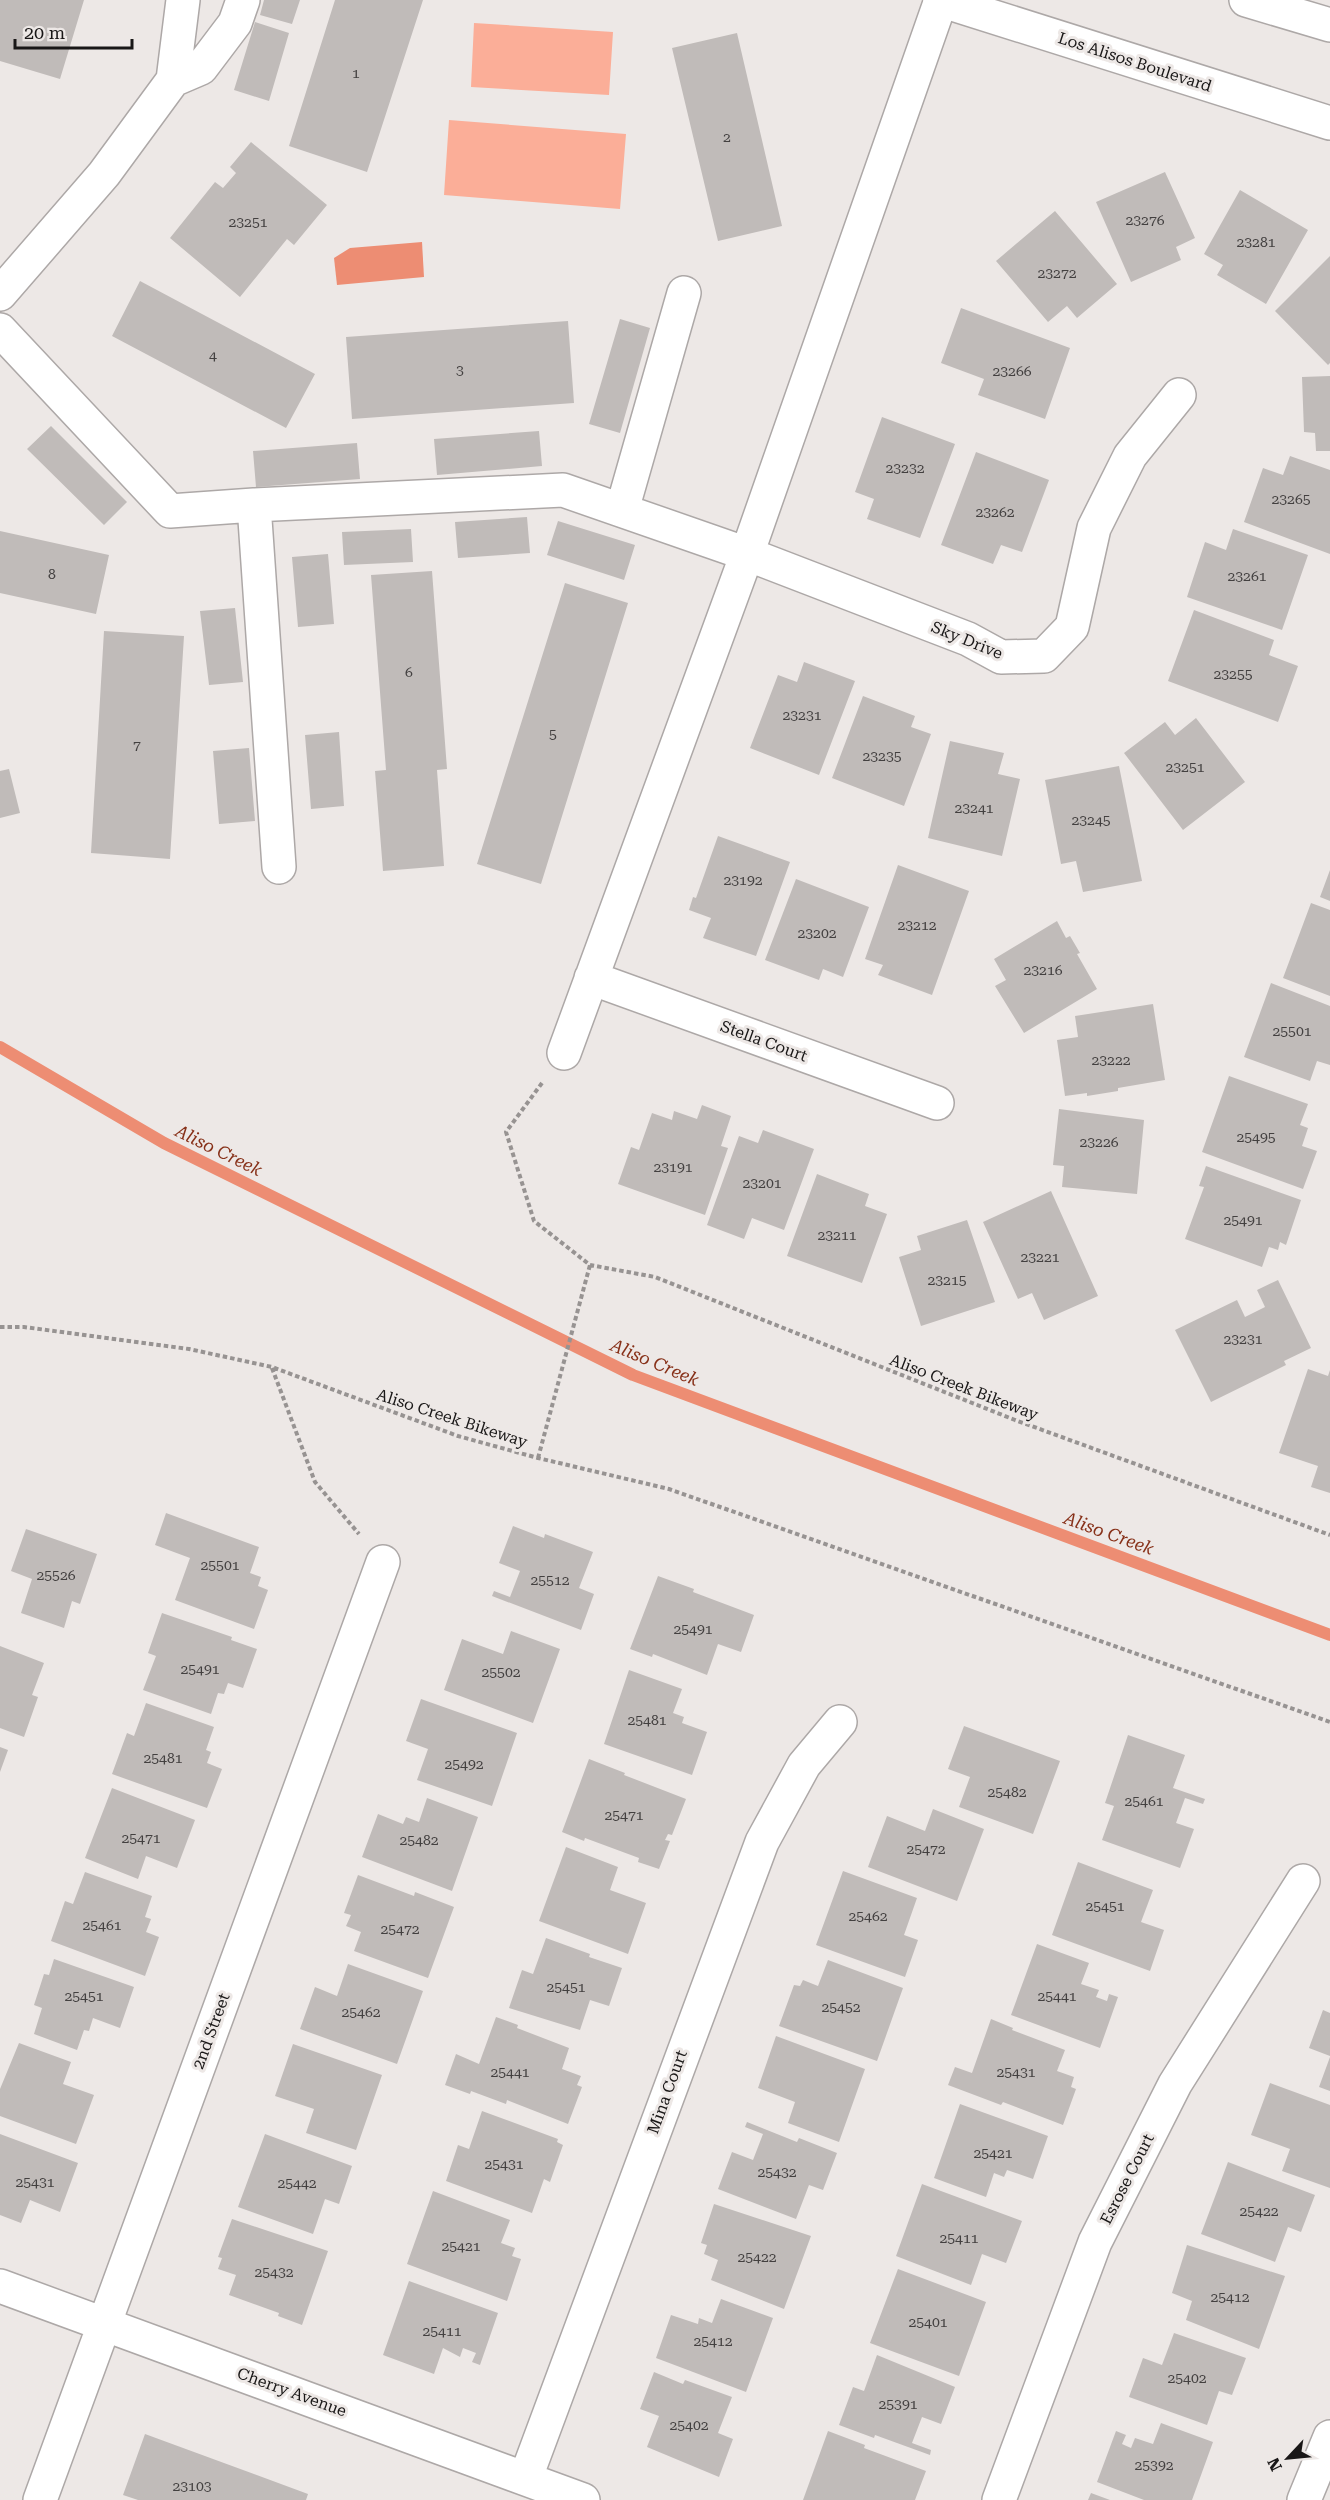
<svg xmlns="http://www.w3.org/2000/svg" width="1330" height="2500" font-family="'Roboto Serif',serif">
<rect width="100%" height="100%" fill="#ede8e6"/>
<!-- green -->
<path fill="#fbae98" d="M474,23L613,32L609,95L471,87Z
M449,120L626,134L620,209L444,195Z"/>
<!-- water -->
<path fill="#ed8d73" d="M422,242L424,277L337,285L334,258L350,248Z"/>
<g fill="none" stroke-linecap="round" stroke-linejoin="round">
<!-- stream -->
<path stroke="#ed8d73" stroke-width="12" d="M0,1047L164,1143L633,1375L1330,1635"/>
</g>
<!-- building -->
<path fill="#c0bbb9" d="M0,0H84L60,79L0,61Z
M264,0H300L292,24L260,15Z
M335,0H423L367,172L289,146Z
M255,22L289,33L269,101L234,90Z
M737,33L782,226L718,241L672,48Z
M251,142L327,205L294,245L287,239L240,297L170,238L215,182L223,188L236,173L230,167Z
M1165,172L1195,238L1176,247L1181,260L1131,282L1096,202Z
M1240,190L1308,230L1266,304L1217,275L1223,265L1204,254Z
M1055,211L1117,284L1077,318L1067,306L1048,322L996,261Z
M1330,256V363L1328,365L1275,311Z
M140,281L315,374L286,428L112,336Z
M961,308L1070,348L1045,419L978,395L984,379L941,363Z
M620,319L650,328L620,433L589,424Z
M568,321L574,403L352,419L346,337Z
M1330,376V451H1316L1315,433L1304,432L1302,377Z
M882,417L955,444L920,538L867,519L874,499L855,492Z
M51,426L127,502L104,525L27,449Z
M539,431L542,466L437,475L434,439Z
M357,443L360,479L256,487L253,451Z
M976,452L1049,480L1022,552L1001,545L993,564L941,545Z
M1290,456L1330,470V554L1244,522L1263,468L1283,475Z
M527,517L530,553L458,558L455,522Z
M558,521L635,545L624,580L547,555Z
M411,529L413,562L344,565L342,532Z
M1233,529L1308,555L1282,630L1187,597L1205,542L1226,550Z
M0,531L109,555L96,614L0,593Z
M328,554L334,624L298,627L292,557Z
M432,571L447,769L437,770L444,866L383,871L375,771L386,770L371,575Z
M565,583L628,603L541,884L477,864Z
M235,608L243,682L209,685L200,611Z
M1194,610L1274,640L1269,655L1298,666L1278,722L1168,681Z
M104,631L184,636L170,859L91,853Z
M804,662L855,681L819,775L750,748L778,675L797,682Z
M863,696L915,716L911,727L931,734L904,806L832,778Z
M1196,718L1245,782L1183,830L1124,753L1165,722L1175,735Z
M339,732L344,806L311,809L305,735Z
M950,741L1004,753L998,774L1020,779L1002,856L928,838Z
M249,748L255,821L219,824L213,751Z
M1119,766L1142,881L1083,892L1076,861L1061,864L1045,780Z
M9,769L20,813L0,818V771Z
M718,836L790,862L756,956L703,938L711,918L689,910L693,897L696,898Z
M898,865L969,891L932,995L878,975L883,965L865,959Z
M1330,870V901L1320,897Z
M796,879L869,907L843,977L823,969L819,980L765,960Z
M1311,903L1330,910V996L1283,978Z
M1057,921L1066,938L1070,936L1080,953L1077,954L1097,989L1024,1033L995,986L1006,980L994,959Z
M1271,983L1330,1006V1065L1317,1061L1310,1081L1244,1057Z
M1153,1004L1165,1080L1118,1088V1091L1087,1096V1093L1065,1096L1057,1040L1078,1037L1075,1016Z
M1229,1076L1308,1104L1300,1125L1308,1128L1302,1146L1317,1151L1303,1189L1202,1152Z
M702,1105L731,1116L721,1146L728,1148L705,1215L618,1184L631,1147L639,1150L652,1113L672,1120L674,1111L697,1119Z
M1059,1109L1144,1120L1137,1194L1062,1187L1064,1166L1053,1165Z
M763,1130L814,1149L784,1230L752,1218L744,1239L707,1225L739,1136L758,1143Z
M1206,1166L1301,1200L1286,1245L1280,1242L1278,1250L1269,1247L1262,1267L1185,1239L1204,1187L1199,1186Z
M817,1174L869,1194L865,1206L887,1214L862,1283L787,1256Z
M1051,1191L1098,1296L1044,1320L1032,1293L1018,1299L983,1222Z
M967,1220L995,1302L921,1326L899,1257L921,1250L917,1236Z
M1278,1280L1311,1348L1284,1361L1286,1365L1211,1402L1175,1330L1237,1300L1245,1317L1265,1307L1257,1290Z
M1308,1369L1328,1376L1330,1370V1493L1311,1487L1318,1466L1279,1453Z
M166,1513L259,1547L250,1573L261,1577L258,1586L268,1590L254,1629L175,1600L190,1558L155,1545Z
M513,1526L544,1538L545,1534L593,1552L579,1588L594,1594L581,1630L492,1596L494,1591L510,1597L520,1571L499,1563Z
M26,1529L97,1554L80,1604L72,1601L64,1628L21,1613L32,1579L11,1571Z
M658,1576L694,1589L693,1592L754,1615L741,1652L718,1644L707,1675L653,1654L652,1657L630,1649Z
M162,1613L232,1637L231,1640L257,1649L243,1688L228,1683L224,1694L218,1693L211,1714L143,1690L156,1656L148,1653Z
M511,1631L560,1649L533,1723L444,1690L462,1639L503,1654Z
M0,1646L44,1663L32,1695L38,1697L24,1737L0,1728Z
M629,1670L682,1689L673,1713L684,1717L682,1723L707,1732L692,1775L604,1744Z
M421,1699L517,1733L492,1806L417,1780L428,1749L406,1741Z
M146,1703L214,1727L206,1750L211,1752L207,1763L222,1769L207,1808L112,1774L127,1733L134,1736Z
M964,1726L1060,1761L1033,1834L959,1807L970,1777L948,1769Z
M1128,1735L1185,1755L1173,1788L1205,1799L1203,1804L1185,1798L1176,1823L1194,1829L1180,1868L1102,1840L1114,1806L1105,1803Z
M0,1747L8,1750L0,1772Z
M589,1759L625,1773L624,1775L686,1799L672,1835L668,1834L665,1840L670,1841L659,1869L638,1862L639,1858L585,1838L584,1841L562,1832Z
M112,1788L195,1820L177,1868L146,1856L138,1879L85,1858Z
M427,1798L478,1817L452,1891L362,1857L378,1814L403,1824L406,1817L419,1822Z
M933,1809L984,1829L957,1901L868,1867L887,1816L925,1831Z
M566,1847L618,1867L610,1890L646,1903L628,1954L539,1921Z
M1078,1862L1153,1890L1141,1922L1164,1930L1150,1971L1052,1935Z
M843,1871L917,1898L904,1935L918,1940L905,1977L816,1945Z
M85,1872L152,1896L145,1917L151,1919L146,1932L159,1937L145,1976L51,1941L65,1901L73,1904Z
M358,1875L414,1896L415,1892L454,1907L428,1978L354,1951L361,1932L346,1926L351,1915L344,1913Z
M546,1938L590,1954L589,1957L622,1968L609,2006L590,2000L580,2030L509,2008L522,1970L533,1974Z
M1037,1944L1089,1963L1081,1984L1099,1990L1096,1997L1107,2001L1109,1994L1118,1997L1100,2048L1011,2015Z
M54,1959L134,1987L120,2028L93,2018L89,2031L84,2030L77,2050L34,2034L42,2008L34,2005L44,1974L49,1975Z
M828,1960L903,1988L877,2061L779,2026L794,1985L800,1986L803,1980L818,1986Z
M348,1964L423,1991L397,2064L300,2029L315,1987L337,1996Z
M1323,2010L1330,2013V2056L1309,2048Z
M496,2017L518,2025L517,2028L569,2048L562,2069L581,2076L577,2085L582,2087L568,2124L507,2100L506,2104L471,2091L470,2094L445,2085L456,2054L479,2064Z
M991,2019L1013,2028L1012,2030L1065,2050L1057,2071L1074,2077L1071,2087L1076,2089L1063,2125L1003,2102L1001,2105L948,2085L955,2067L972,2073Z
M776,2036L865,2069L839,2142L788,2123L795,2102L758,2088Z
M19,2043L71,2062L63,2084L94,2095L76,2144L0,2116V2089Z
M293,2044L382,2075L356,2150L306,2133L314,2109L275,2096Z
M1330,2057V2091L1319,2087Z
M1270,2083L1330,2105V2188L1282,2171L1290,2149L1251,2135Z
M960,2104L1048,2136L1033,2179L1007,2170L1004,2177L994,2173L986,2197L934,2178Z
M482,2111L558,2139L557,2142L563,2145L550,2182L544,2179L532,2213L446,2181L458,2145L469,2149Z
M747,2122L797,2142L799,2138L837,2153L823,2190L809,2185L796,2219L718,2189L732,2152L753,2160L763,2134L745,2127Z
M0,2134L78,2163L60,2212L30,2200L21,2223L0,2215Z
M265,2134L352,2166L339,2204L325,2199L313,2234L238,2207Z
M1228,2162L1315,2195L1301,2232L1288,2227L1275,2262L1201,2234Z
M922,2184L1022,2221L1006,2263L982,2254L971,2285L896,2256Z
M433,2191L510,2220L501,2243L515,2248L512,2256L521,2259L507,2301L407,2264Z
M714,2204L811,2236L784,2309L711,2280L718,2260L704,2254L707,2245L701,2243Z
M232,2219L328,2251L302,2325L278,2316L279,2313L229,2295L236,2275L218,2269L222,2258L218,2257Z
M1187,2245L1285,2276L1259,2349L1186,2320L1192,2301L1172,2293Z
M898,2269L986,2302L959,2376L870,2343Z
M409,2281L498,2313L480,2365L472,2362L476,2353L463,2348L460,2357L443,2348L434,2374L383,2355Z
M721,2299L773,2318L746,2392L656,2358L671,2315L698,2324L699,2318L712,2323Z
M1174,2333L1246,2358L1232,2395L1219,2391L1207,2425L1129,2397L1143,2358L1162,2365Z
M877,2355L955,2387L941,2424L922,2417L912,2443L931,2450L930,2455L875,2435L874,2438L839,2425L853,2387L864,2391Z
M654,2372L683,2384L685,2380L732,2397L718,2433L733,2439L719,2477L647,2447L659,2416L640,2409Z
M1161,2423L1213,2442L1192,2500H1144L1097,2482L1116,2431L1126,2435L1122,2444L1131,2448L1135,2438L1153,2444Z
M828,2431L865,2445L864,2448L926,2471L915,2500H803Z
M145,2434L308,2494L306,2500H138L123,2495Z
M1091,2493L1110,2500H1088Z"/>
<g fill="none" stroke-linecap="round" stroke-linejoin="round">
<defs>
<path id="minor" d="M173,80L201,68L235,23L243,0
M0,294L104,174L173,80L183,0
M0,330L170,511L254,505L563,490L747,554L968,639L1001,657L1044,656L1072,627L1094,528L1130,456L1179,395
M254,505L279,867
M622,510L684,293
M591,978L937,1103
M564,1053L747,554L941,0
M0,2286L583,2500
M526,2477L762,1842L804,1765L840,1722
M40,2500L383,1562
M999,2500L1095,2242L1175,2084L1303,1881"/>
<path id="major" d="M940,0L1330,123
M1246,0L1330,25
M1304,2500L1330,2437"/>
</defs>
<!-- minor casing -->
<use href="#minor" stroke="#ada8a7" stroke-width="36"/>
<!-- major casing -->
<use href="#major" stroke="#ada8a7" stroke-width="36"/>
<!-- path -->
<path stroke="#979392" stroke-width="4" stroke-dasharray="4.5 3" stroke-linecap="butt" d="M542,1083L506,1132L534,1221L590,1265L655,1277L1015,1420L1330,1535
M0,1327H24L189,1349L272,1367L458,1436L538,1458L669,1489L1330,1722
M272,1368L315,1482L359,1534
M538,1458L590,1265"/>
<!-- minor -->
<use href="#minor" stroke="#fff" stroke-width="33"/>
<!-- major -->
<use href="#major" stroke="#fff" stroke-width="33"/>
</g>
<g text-anchor="middle" dominant-baseline="central" stroke-width="6" stroke-linejoin="round" paint-order="stroke">
<!-- number labels -->
<g font-size="14" fill="#434040">
<text x="356" y="73">1</text>
<text x="727" y="137">2</text>
<text x="1145" y="220">23276</text>
<text x="248" y="222">23251</text>
<text x="1256" y="242">23281</text>
<text x="1057" y="273">23272</text>
<text x="213" y="355">4</text>
<text x="460" y="370">3</text>
<text x="1012" y="371">23266</text>
<text x="905" y="468">23232</text>
<text x="1291" y="499">23265</text>
<text x="995" y="512">23262</text>
<text x="52" y="574">8</text>
<text x="1247" y="576">23261</text>
<text x="409" y="672">6</text>
<text x="1233" y="674">23255</text>
<text x="802" y="715">23231</text>
<text x="553" y="734">5</text>
<text x="137" y="745">7</text>
<text x="882" y="756">23235</text>
<text x="1185" y="767">23251</text>
<text x="974" y="808">23241</text>
<text x="1091" y="820">23245</text>
<text x="743" y="880">23192</text>
<text x="917" y="925">23212</text>
<text x="817" y="933">23202</text>
<text x="1043" y="970">23216</text>
<text x="1292" y="1031">25501</text>
<text x="1111" y="1060">23222</text>
<text x="1256" y="1137">25495</text>
<text x="1099" y="1142">23226</text>
<text x="673" y="1167">23191</text>
<text x="762" y="1183">23201</text>
<text x="1243" y="1220">25491</text>
<text x="837" y="1235">23211</text>
<text x="1040" y="1257">23221</text>
<text x="947" y="1280">23215</text>
<text x="1243" y="1339">23231</text>
<text x="220" y="1565">25501</text>
<text x="56" y="1575">25526</text>
<text x="550" y="1580">25512</text>
<text x="693" y="1629">25491</text>
<text x="200" y="1669">25491</text>
<text x="501" y="1672">25502</text>
<text x="647" y="1720">25481</text>
<text x="163" y="1758">25481</text>
<text x="464" y="1764">25492</text>
<text x="1007" y="1792">25482</text>
<text x="1144" y="1801">25461</text>
<text x="624" y="1815">25471</text>
<text x="141" y="1838">25471</text>
<text x="419" y="1840">25482</text>
<text x="926" y="1849">25472</text>
<text x="1105" y="1906">25451</text>
<text x="868" y="1916">25462</text>
<text x="102" y="1925">25461</text>
<text x="400" y="1929">25472</text>
<text x="566" y="1987">25451</text>
<text x="84" y="1996">25451</text>
<text x="1057" y="1996">25441</text>
<text x="841" y="2007">25452</text>
<text x="361" y="2012">25462</text>
<text x="510" y="2072">25441</text>
<text x="1016" y="2072">25431</text>
<text x="993" y="2153">25421</text>
<text x="504" y="2164">25431</text>
<text x="777" y="2172">25432</text>
<text x="35" y="2182">25431</text>
<text x="297" y="2183">25442</text>
<text x="1259" y="2211">25422</text>
<text x="959" y="2238">25411</text>
<text x="461" y="2246">25421</text>
<text x="757" y="2257">25422</text>
<text x="274" y="2272">25432</text>
<text x="1230" y="2297">25412</text>
<text x="928" y="2322">25401</text>
<text x="442" y="2331">25411</text>
<text x="713" y="2341">25412</text>
<text x="1187" y="2378">25402</text>
<text x="898" y="2404">25391</text>
<text x="689" y="2425">25402</text>
<text x="1154" y="2465">25392</text>
<text x="192" y="2486">23103</text>
</g>
<!-- street labels -->
<g font-size="16" fill="#191717" stroke="#ede8e6">
<text transform="translate(1135 62) rotate(18)">Los Alisos Boulevard</text>
<text transform="translate(967 640) rotate(22)">Sky Drive</text>
<text transform="translate(764 1041) rotate(20)">Stella Court</text>
<text transform="translate(964 1387) rotate(21)">Aliso Creek Bikeway</text>
<text transform="translate(452 1418) rotate(18)">Aliso Creek Bikeway</text>
<text transform="translate(211 2031) rotate(-70)">2nd Street</text>
<text transform="translate(667 2092) rotate(-70)">Mina Court</text>
<text transform="translate(1127 2179) rotate(-63)">Esrose Court</text>
<text transform="translate(292 2392) rotate(20)">Cherry Avenue</text>
</g>
<!-- water labels -->
<g font-size="18" font-style="italic" fill="#873119" stroke="#ede8e6">
<text transform="translate(219 1150) rotate(26)">Aliso Creek</text>
<text transform="translate(655 1362) rotate(23)">Aliso Creek</text>
<text transform="translate(1109 1533) rotate(20)">Aliso Creek</text>
</g>
</g>
<!-- north arrow -->
<g transform="translate(1288 2458) rotate(244)" stroke="#ede8e6" stroke-width="4.5" paint-order="stroke">
<path d="M0-4.5L10 22L0 15L-10 22Z" fill="#191717"/>
<text y="-9" font-size="16" font-weight="bold" text-anchor="middle" fill="#191717">N</text>
</g>
<!-- scale -->
<path d="M15 39v9h117v-9" fill="none" stroke="#191717" stroke-width="3"/>
<text x="24" y="39" font-size="18" fill="#191717" stroke="#ede8e6" stroke-width="4.5" paint-order="stroke">20 m</text>
</svg>
